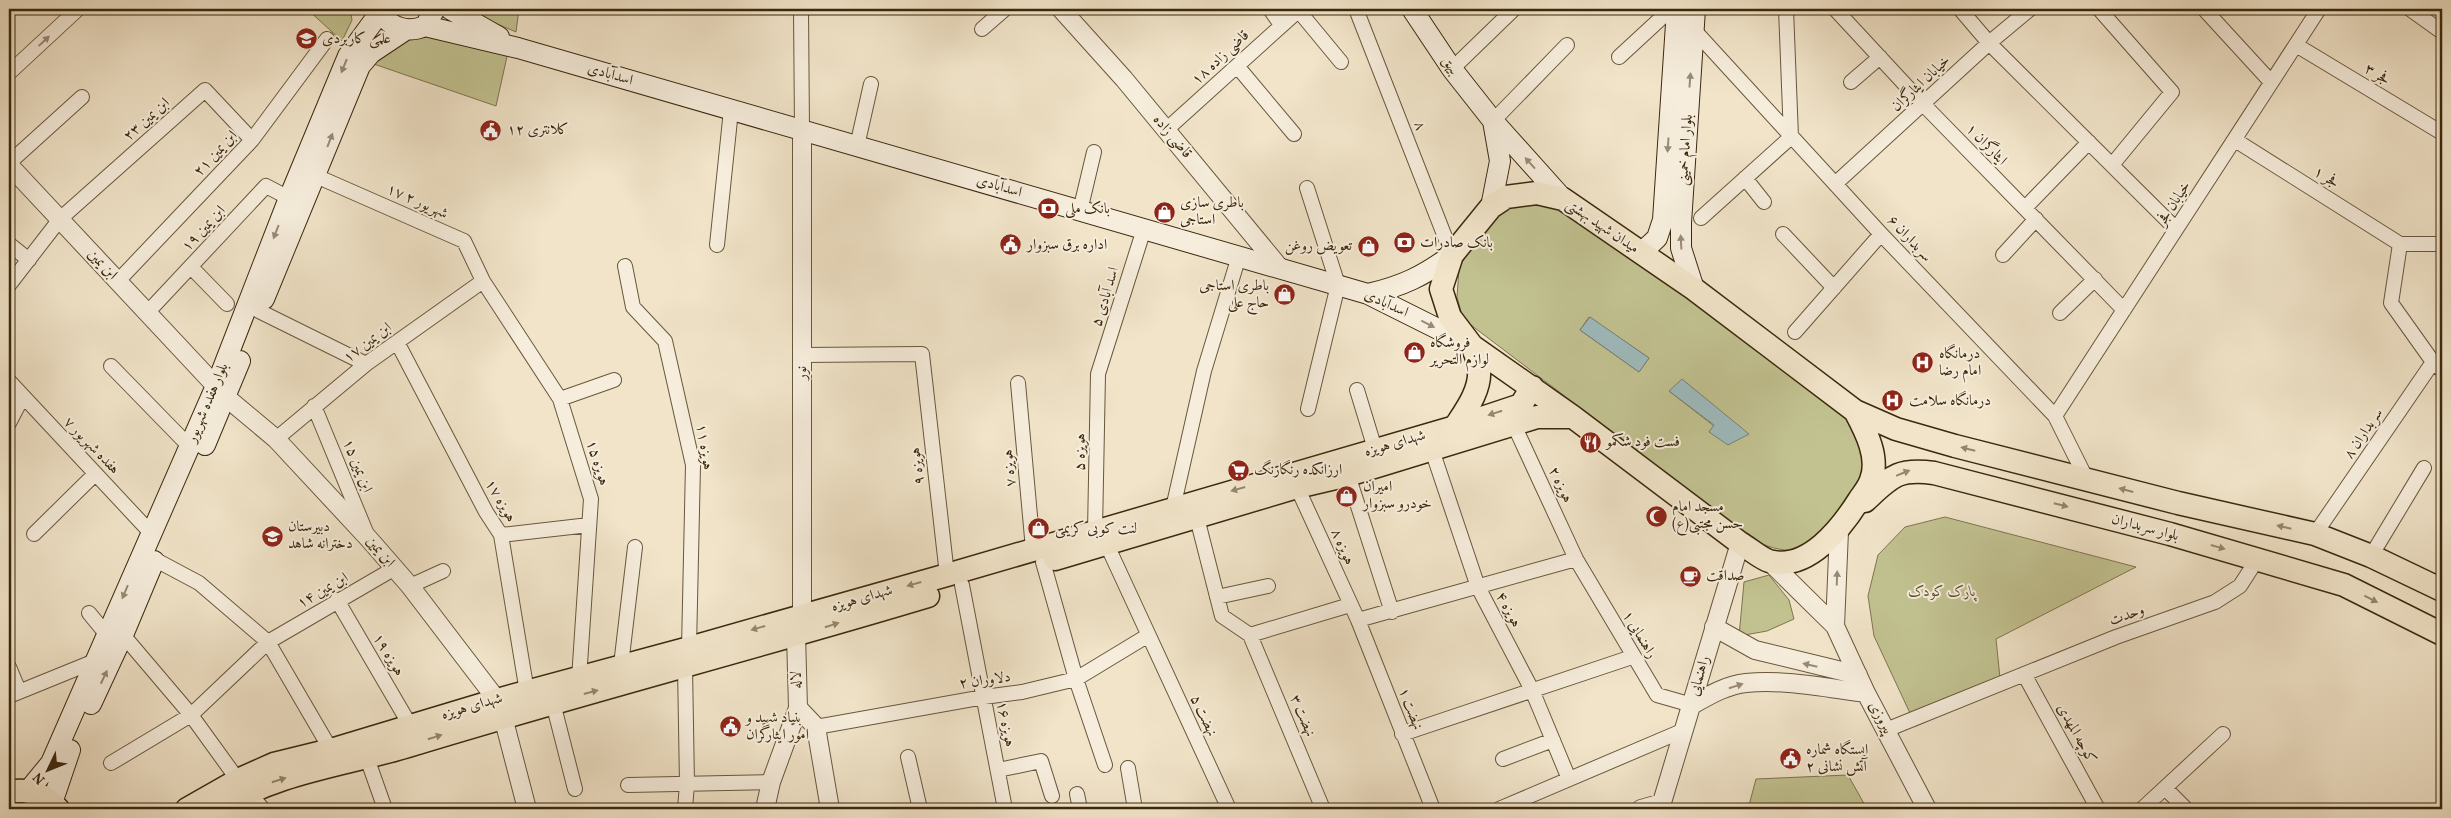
<svg xmlns="http://www.w3.org/2000/svg" width="2451" height="818" font-family="Vollkorn,Amiri,serif">
<rect width="100%" height="100%" fill="#f1e4c9"/>
<filter id="stains"><feTurbulence type="fractalNoise" baseFrequency=".004" numOctaves="4"/><feColorMatrix values="0 0 0 0 .2 0 0 0 0 .09 0 0 0 0 .02 0 0 0 .5 -.17"/></filter>
<radialGradient id="worn" r=".72"><stop offset=".6" stop-color="#630" stop-opacity="0"/><stop offset="1" stop-color="#630" stop-opacity=".3"/></radialGradient>
<!-- green -->
<path fill="#c2c291" stroke="#7e754f" fill-rule="evenodd" d="M307,9H350L352,20L342,41Z
M463,9H519L516,32Z
M411,32L508,52L496,106L368,62Z
M1526,200L1563,208L1835,402C1845,416 1867,446 1865,464C1864,488 1825,541 1802,548C1786,553 1772,548 1757,542L1463,319L1457,297L1459,269L1474,237L1496,211ZM1589,317L1649,358L1639,372L1580,330ZM1669,391L1748,434L1709,432L1714,426Z
M1945,517L2136,567L1996,639L2001,688L1916,726L1874,636L1868,596L1878,555L1905,527Z
M1769,575L1789,600L1794,619L1767,631L1739,636L1744,582Z
M1848,775L1867,809H1748L1756,779Z"/>
<!-- water -->
<path fill="#9ebcbf" stroke="#768178" d="M1590,317L1649,358L1639,372L1580,330Z
M1682,379L1749,434L1728,445L1709,432L1714,425L1669,391Z"/>
<g fill="none" stroke-linecap="round" stroke-linejoin="round">
<defs>
<path id="minor" d="M801,9L802,130
M1270,9L1281,25
M1356,9L1452,255
M1835,9L1924,105L2124,310
M1960,9L1989,43L2176,229
M2099,9L2172,92L2112,165
M2204,9L2271,82
M2410,9L2442,32
M1298,10L1341,62
M982,29L1005,9
M1694,30L1881,234L2055,416L2087,480
M2296,45L2442,133
M1619,57L1671,9
M1237,66L1294,134
M1452,69L1514,9
M9,73L78,9
M1851,82L1880,57
M1493,121L1567,45
M1166,130L1300,9
M2235,140L2400,244
M857,146L871,84
M9,163L82,97
M316,176L464,241L483,281L560,399L591,499L579,679
M1745,178L1764,202
M1835,184L1989,43L2030,9
M1307,188L1338,285L1308,409
M2025,208L2089,142
M1080,211L1094,152
M1701,218L1791,137L1786,9
M1783,234L1834,288
M9,244L29,260
M2400,244L2391,303L2433,362
M2400,244H2442
M717,245L731,110
M2003,255L2036,219
M625,266L633,307L665,341L693,465L689,648
M191,267L227,304
M118,281L252,140L327,39
M9,285L60,219L205,90L252,140
M259,311L366,364
M147,313L266,186L289,198
M2060,313L2095,279
M1795,332L1881,234
M397,342L486,512L501,535L527,692
M802,355L922,354L947,575
M111,366L190,447
M9,381L151,533
M1018,383L1033,549
M1357,390L1375,449
M560,399L614,380
M314,406L366,532
M2055,416L2319,9
M9,423L22,398
M1514,425L1576,559L1657,695L1692,705
M276,439L366,364L483,281
M1432,450L1478,587L1532,690L1569,779
M1348,475L1392,612
M1297,487L1358,620L1433,809
M1173,508L1204,371L1239,256
M1197,518L1222,616L1250,635
M1095,531L1098,374L1144,229
M34,534L95,474
M2315,534L2433,362L2442,370
M501,535L589,525
M1107,545L1229,809
M2371,556L2424,468
M154,559L199,583L268,642L331,750
M1043,562L1076,679L1105,765
M962,585L1005,809
M410,586L443,571
M1217,597L1268,586
M337,600L410,725
M89,613L107,635
M1358,620L1576,559
M123,635L191,715L238,780
M1250,635L1323,809
M1250,635L1350,605
M621,665L635,547
M9,667L19,691
M2024,674L2098,809
M9,696L95,661
M553,703L575,789
M816,727L984,697L1022,692L1076,679L1147,636
M1886,730L2116,637L2215,602L2240,586L2258,558
M1402,734L1632,657
M908,757L920,809
M367,758L385,809
M1503,759L1553,740
M111,763L191,715L268,642L395,568
M1128,768L1135,809
M998,770L1041,761L1052,796
M628,785L771,782
M2165,788L2186,809
M249,793L263,809
M1077,794L1080,809
M685,809L687,784L685,667
M1499,809L1682,731
M2142,809L2223,734"/>
<path id="tertiary" d="M1061,9L1124,79L1280,268
M802,130V615
M9,165L227,398L276,439L369,539L410,586L497,700
M1769,561L1835,626L1866,693L1927,809
M1835,626L1839,531
M1714,627L1755,650L1858,675
M1692,705C1708,696 1726,685 1746,683C1785,679 1827,688 1866,693
M798,708L816,727L830,809
M503,717L527,809
M765,809L771,782L798,708L796,635
M1641,809L1662,803
M1660,809L1740,543"/>
<path id="secondary" d="M380,9C387,27 407,34 425,26L435,9
M450,9L499,37
M1412,9L1452,69L1493,121L1563,199
M425,26L518,48L1368,294L1472,346
M1491,207L1500,161L1493,121
M1641,253L1657,238L1663,220L1677,9
M1694,289L1681,248V223L1695,9
M1368,294C1403,286 1423,276 1452,255
M264,299L360,66L371,53L407,29
M205,445L240,361
M91,704L123,635L154,561
M28,791L51,763L216,386L289,198L348,56L381,11
M52,803L70,750"/>
<path id="primary" d="M1537,193L1563,199L1694,289L1855,411C1865,430 1880,457 1871,480C1869,487 1863,494 1859,500C1842,527 1808,572 1769,561C1760,558 1749,548 1740,543L1573,417L1472,346L1450,317L1441,289L1452,255L1491,207L1506,197Z
M1855,411L1896,429L1955,446L2178,503L2315,534L2371,556L2442,590
M1455,427C1466,410 1481,390 1479,369C1479,361 1475,353 1472,346
M1865,501C1891,477 1897,468 1934,473L2170,534L2344,585L2442,634
M1055,559L1297,487L1348,475L1537,417H1573
M9,792C29,788 45,795 58,809
M187,809L238,780L274,764L331,750L497,700L689,648L947,575L1455,427L1521,405L1532,387
M219,809C276,772 345,765 408,746C581,693 755,648 928,596"/>
</defs>
<!-- minor casing -->
<use href="#minor" stroke="#68573c" stroke-width="16"/>
<!-- tertiary casing -->
<use href="#tertiary" stroke="#68573c" stroke-width="20"/>
<!-- secondary casing -->
<use href="#secondary" stroke="#3b280d" stroke-width="22"/>
<!-- primary casing -->
<use href="#primary" stroke="#3b280d" stroke-width="25"/>
<!-- minor -->
<use href="#minor" stroke="#f6eddc" stroke-width="14"/>
<!-- tertiary -->
<use href="#tertiary" stroke="#f6eddc" stroke-width="18"/>
<!-- secondary -->
<use href="#secondary" stroke="#f6eddc" stroke-width="20"/>
<!-- primary -->
<use href="#primary" stroke="#f1e4c9" stroke-width="22"/>
</g>
<!-- one-way arrows -->
<defs><path id="oneway-solid" d="M-6-.8H1V-3.2L6.5 0L1 3.2V.8H-6Z" transform="scale(1.25)"/></defs>
<g fill="#988a74">
<use href="#oneway-solid" transform="translate(44 41) rotate(-43)"/>
<use href="#oneway-solid" transform="translate(344 66) rotate(112)"/>
<use href="#oneway-solid" transform="translate(1690 80) rotate(-86)"/>
<use href="#oneway-solid" transform="translate(330 140) rotate(-69)"/>
<use href="#oneway-solid" transform="translate(1668 145) rotate(94)"/>
<use href="#oneway-solid" transform="translate(1530 163) rotate(-132)"/>
<use href="#oneway-solid" transform="translate(276 232) rotate(111)"/>
<use href="#oneway-solid" transform="translate(1681 242) rotate(-93)"/>
<use href="#oneway-solid" transform="translate(1428 324) rotate(27)"/>
<use href="#oneway-solid" transform="translate(1837 578) rotate(-88)"/>
<use href="#oneway-solid" transform="translate(125 592) rotate(113)"/>
<use href="#oneway-solid" transform="translate(1810 665) rotate(-167)"/>
<use href="#oneway-solid" transform="translate(104 677) rotate(-65)"/>
<use href="#oneway-solid" transform="translate(1736 686) rotate(-17)"/>
</g>
<g fill="#96866b">
<use href="#oneway-solid" transform="translate(1495 413) rotate(162)"/>
<use href="#oneway-solid" transform="translate(1968 449) rotate(-166)"/>
<use href="#oneway-solid" transform="translate(1903 473) rotate(-22)"/>
<use href="#oneway-solid" transform="translate(1238 489) rotate(164)"/>
<use href="#oneway-solid" transform="translate(2126 490) rotate(-165)"/>
<use href="#oneway-solid" transform="translate(2061 505) rotate(14)"/>
<use href="#oneway-solid" transform="translate(2284 527) rotate(-167)"/>
<use href="#oneway-solid" transform="translate(2218 547) rotate(16)"/>
<use href="#oneway-solid" transform="translate(914 584) rotate(164)"/>
<use href="#oneway-solid" transform="translate(2371 599) rotate(27)"/>
<use href="#oneway-solid" transform="translate(832 625) rotate(-17)"/>
<use href="#oneway-solid" transform="translate(758 628) rotate(164)"/>
<use href="#oneway-solid" transform="translate(591 692) rotate(-15)"/>
<use href="#oneway-solid" transform="translate(435 737) rotate(-17)"/>
<use href="#oneway-solid" transform="translate(279 780) rotate(-18)"/>
</g>
<!-- icons -->
<defs>
<symbol id="university-disc" viewBox="-11 -11 22 22"><circle r="9.5" fill="#8f2418" stroke="#f6eddc"/><path d="M0-5L7-2L0 1L-7-2ZM-4 1L0 2.5L4 1V4Q0 6-4 4Z" fill="#fff"/></symbol>
<symbol id="civic-disc" viewBox="-11 -11 22 22"><circle r="9.5" fill="#8f2418" stroke="#f6eddc"/><path d="M-.6-6.5H3V-4.5H.6V-3L4-1V1h2V6H-6V1h2V-1L-.6-3ZM-1.2 2.5V6h2.4V2.5Z" fill="#fff"/></symbol>
<symbol id="bank-disc" viewBox="-11 -11 22 22"><circle r="9.5" fill="#8f2418" stroke="#f6eddc"/><path d="M-6-4H6V4H-6ZM0-2.3a2.3 2.3 0 1 0 0 4.6a2.3 2.3 0 1 0 0-4.6Z" fill="#fff"/></symbol>
<symbol id="shop-disc" viewBox="-11 -11 22 22"><circle r="9.5" fill="#8f2418" stroke="#f6eddc"/><path d="M-5-2.5h2.3a2.7 3.5 0 0 1 5.4 0H5L5.5 6h-11ZM-1.5-2.5h3a1.5 2.3 0 0 0-3 0Z" fill="#fff"/></symbol>
<symbol id="hospital-disc" viewBox="-11 -11 22 22"><circle r="9.5" fill="#8f2418" stroke="#f6eddc"/><path d="M-5-5h3v3.5h4V-5h3V5h-3V1.5h-4V5h-3Z" fill="#fff"/></symbol>
<symbol id="restaurant-disc" viewBox="-11 -11 22 22"><circle r="9.5" fill="#8f2418" stroke="#f6eddc"/><path d="M-5-6h1v4h1v-4h1v4h1v-4h1v5L-1.5 .5V6h-2V.5L-5-1ZM5-6V6H3V1.5H1.5Q1.5-4 5-6Z" fill="#fff"/></symbol>
<symbol id="supermarket-disc" viewBox="-11 -11 22 22"><circle r="9.5" fill="#8f2418" stroke="#f6eddc"/><path d="M-6-5.5h2.5l.6 2H6L4.5 2H-2.5L-4.4-4H-6ZM-1.5 3.2a1.3 1.3 0 1 0 .1 0ZM3 3.2a1.3 1.3 0 1 0 .1 0Z" fill="#fff"/></symbol>
<symbol id="mosque-disc" viewBox="-11 -11 22 22"><circle r="9.5" fill="#8f2418" stroke="#f6eddc"/><path d="M3.5-4.9A6 6 0 1 0 3.5 4.9A5 5 0 1 1 3.5-4.9Z" fill="#fff"/></symbol>
<symbol id="school-disc" viewBox="-11 -11 22 22"><circle r="9.5" fill="#8f2418" stroke="#f6eddc"/><path d="M0-5L7-2L0 1L-7-2ZM-4 1L0 2.5L4 1V4Q0 6-4 4Z" fill="#fff"/></symbol>
<symbol id="cafe-disc" viewBox="-11 -11 22 22"><circle r="9.5" fill="#8f2418" stroke="#f6eddc"/><path d="M-5.5-4.5H6V0H3Q3 3.5 0 3.5H-2.5Q-5.5 3.5-5.5 0ZM3-3.2v2h1.7v-2ZM-6 4.5H4V6H-6Z" fill="#fff"/></symbol>
</defs>
<g fill-rule="evenodd">
<use href="#university-disc" x="294" y="26" width="25" height="25"/>
<use href="#civic-disc" x="478" y="118" width="25" height="25"/>
<use href="#bank-disc" x="1036" y="196" width="25" height="25"/>
<use href="#shop-disc" x="1152" y="200" width="25" height="25"/>
<use href="#bank-disc" x="1392" y="230" width="25" height="25"/>
<use href="#civic-disc" x="998" y="232" width="25" height="25"/>
<use href="#shop-disc" x="1356" y="234" width="25" height="25"/>
<use href="#shop-disc" x="1272" y="282" width="25" height="25"/>
<use href="#shop-disc" x="1402" y="340" width="25" height="25"/>
<use href="#hospital-disc" x="1910" y="350" width="25" height="25"/>
<use href="#hospital-disc" x="1880" y="388" width="25" height="25"/>
<use href="#restaurant-disc" x="1578" y="430" width="25" height="25"/>
<use href="#supermarket-disc" x="1226" y="458" width="25" height="25"/>
<use href="#shop-disc" x="1334" y="484" width="25" height="25"/>
<use href="#mosque-disc" x="1644" y="504" width="25" height="25"/>
<use href="#shop-disc" x="1026" y="516" width="25" height="25"/>
<use href="#school-disc" x="260" y="524" width="25" height="25"/>
<use href="#cafe-disc" x="1678" y="564" width="25" height="25"/>
<use href="#civic-disc" x="718" y="714" width="25" height="25"/>
<use href="#civic-disc" x="1778" y="746" width="25" height="25"/>
</g>
<g text-anchor="middle" dominant-baseline="central" stroke-width="4" stroke-linejoin="round" paint-order="stroke">
<!-- poi labels -->
<g font-size="15" fill="#3b280d" stroke="#f6eddc" text-anchor="start">
<text x="322" y="39">علمی کاربردی</text>
<text x="507" y="130">کلانتری ۱۲</text>
<text x="1180" y="203">باطری سازی<tspan x="1180" dy="17">استاجی</tspan></text>
<text x="1065" y="209">بانک ملی</text>
<text x="1420" y="243">بانک صادرات</text>
<text x="1027" y="245">اداره برق سبزوار</text>
<text x="1352" y="246" text-anchor="end">تعویض روغن</text>
<text x="1269" y="286" text-anchor="end">باطری استاجی<tspan x="1269" dy="17">حاج علی</tspan></text>
<text x="1430" y="343">فروشگاه<tspan x="1430" dy="17">لوازم التحریر</tspan></text>
<text x="1939" y="354">درمانگاه<tspan x="1939" dy="17">امام رضا</tspan></text>
<text x="1909" y="401">درمانگاه سلامت</text>
<text x="1606" y="442">فست فود شکمو</text>
<text x="1254" y="470">ارزانکده رنگارنگ</text>
<text x="1363" y="487">امیران<tspan x="1363" dy="17">خودرو سبزوار</tspan></text>
<text x="1672" y="507">مسجد امام<tspan x="1672" dy="17">حسن مجتبی(ع)</tspan></text>
<text x="288" y="527">دبیرستان<tspan x="288" dy="17">دخترانه شاهد</tspan></text>
<text x="1055" y="529">لنت کوبی کریمی</text>
<text x="1706" y="576">صداقت</text>
<text x="746" y="718">بنیاد شهید و<tspan x="746" dy="17">امور ایثارگران</tspan></text>
<text x="1806" y="750">ایستگاه شماره<tspan x="1806" dy="17">۲ آتش نشانی</tspan></text>
</g>
<!-- street labels -->
<g font-size="15" fill="#3b280d" stroke="#f6eddc">
<text transform="translate(1221 58) rotate(-43)">قاضی زاده ۱۸</text>
<text transform="translate(1450 66) rotate(55)">بیهق</text>
<text transform="translate(610 75) rotate(16)">اسدآبادی</text>
<text transform="translate(2377 75) rotate(31)">فجر ۳</text>
<text transform="translate(1921 84) rotate(-43)">خیابان ایثارگران</text>
<text transform="translate(147 120) rotate(-42)">ابن یمین ۲۳</text>
<text transform="translate(1419 126) rotate(69)">۸</text>
<text transform="translate(1172 137) rotate(50)">قاضی زاده</text>
<text transform="translate(1986 145) rotate(46)">ایثارگران ۱</text>
<text transform="translate(1686 150) rotate(-86)">بلوار امام خمینی</text>
<text transform="translate(216 154) rotate(-47)">ابن یمین ۲۱</text>
<text transform="translate(2326 178) rotate(32)">فجر ۱</text>
<text transform="translate(999 187) rotate(16)">اسدآبادی</text>
<text transform="translate(417 202) rotate(24)">۱۷ شهریور ۲</text>
<text transform="translate(2174 204) rotate(-57)">خیابان فجر</text>
<text transform="translate(1602 227) rotate(34)">میدان شهید بهشتی</text>
<text transform="translate(204 229) rotate(-47)">ابن یمین ۱۹</text>
<text transform="translate(1909 239) rotate(47)">سربداران ۶</text>
<text transform="translate(102 265) rotate(47)">ابن یمین</text>
<text transform="translate(1106 297) rotate(-73)">اسد آبادی ۵</text>
<text transform="translate(1386 304) rotate(25)">اسدآبادی</text>
<text transform="translate(368 343) rotate(-37)">ابن یمین ۱۷</text>
<text transform="translate(802 373) rotate(-90)">نور</text>
<text transform="translate(208 403) rotate(-67)">بلوار هفده شهریور</text>
<text transform="translate(2364 434) rotate(-56)">سربداران ۸</text>
<text transform="translate(1395 444) rotate(-16)">شهدای هویزه</text>
<text transform="translate(91 446) rotate(46)">هفده شهریور ۷</text>
<text transform="translate(704 447) rotate(81)">هویزه ۱۱</text>
<text transform="translate(1081 452) rotate(-89)">هویزه ۵</text>
<text transform="translate(597 463) rotate(73)">هویزه ۱۵</text>
<text transform="translate(357 466) rotate(68)">ابن یمین ۱۵</text>
<text transform="translate(918 466) rotate(-97)">هویزه ۹</text>
<text transform="translate(1010 468) rotate(-95)">هویزه ۷</text>
<text transform="translate(1560 485) rotate(65)">هویزه ۲</text>
<text transform="translate(500 501) rotate(60)">هویزه ۱۷</text>
<text transform="translate(2145 528) rotate(15)">بلوار سربداران</text>
<text transform="translate(1342 547) rotate(66)">هویزه ۸</text>
<text transform="translate(380 552) rotate(49)">ابن یمین</text>
<text transform="translate(323 591) rotate(-30)">ابن یمین ۱۴</text>
<text transform="translate(862 599) rotate(-16)">شهدای هویزه</text>
<text transform="translate(1508 610) rotate(62)">هویزه ۴</text>
<text transform="translate(2127 616) rotate(-20)">وحدت</text>
<text transform="translate(1639 635) rotate(59)">راهنمایی ۱</text>
<text transform="translate(388 655) rotate(59)">هویزه ۱۹</text>
<text transform="translate(1700 676) rotate(-74)">راهنمایی</text>
<text transform="translate(797 680) rotate(-91)">لاله</text>
<text transform="translate(985 681) rotate(-8)">دلاوران ۲</text>
<text transform="translate(472 707) rotate(-16)">شهدای هویزه</text>
<text transform="translate(1410 709) rotate(69)">نهضت ۱</text>
<text transform="translate(1203 716) rotate(65)">نهضت ۵</text>
<text transform="translate(1302 716) rotate(67)">نهضت ۳</text>
<text transform="translate(1880 718) rotate(62)">پیروزی</text>
<text transform="translate(1005 724) rotate(79)">هویزه ۱۶</text>
<text transform="translate(2076 734) rotate(61)">کوچه المهدی</text>
</g>
<!-- park labels -->
<g font-size="15" font-style="italic" fill="#5d4e2e" stroke="#f6eddc">
<text x="1942" y="592">پارک کودک</text>
</g>
</g>
<!-- margin -->
<rect width="2451" height="818" fill="none" stroke="#f1e4c9" stroke-width="30"/>
<rect x="10" y="10" width="2431" height="798" fill="none" stroke="#3b280d" stroke-width="2.5"/>
<rect x="15" y="15" width="2421" height="788" fill="none" stroke="#3b280d"/>
<!-- north arrow -->
<g transform="translate(48 770) rotate(227)" stroke="#f6eddc" stroke-width="4" paint-order="stroke">
<path d="M0-4L9 19L0 12L-9 19Z" fill="#3b280d"/>
<text y="-8" font-size="14" font-weight="bold" text-anchor="middle" fill="#3b280d">N</text>
</g>
<rect width="100%" height="100%" filter="url(#stains)"/>
<rect width="100%" height="100%" fill="url(#worn)"/>
</svg>
